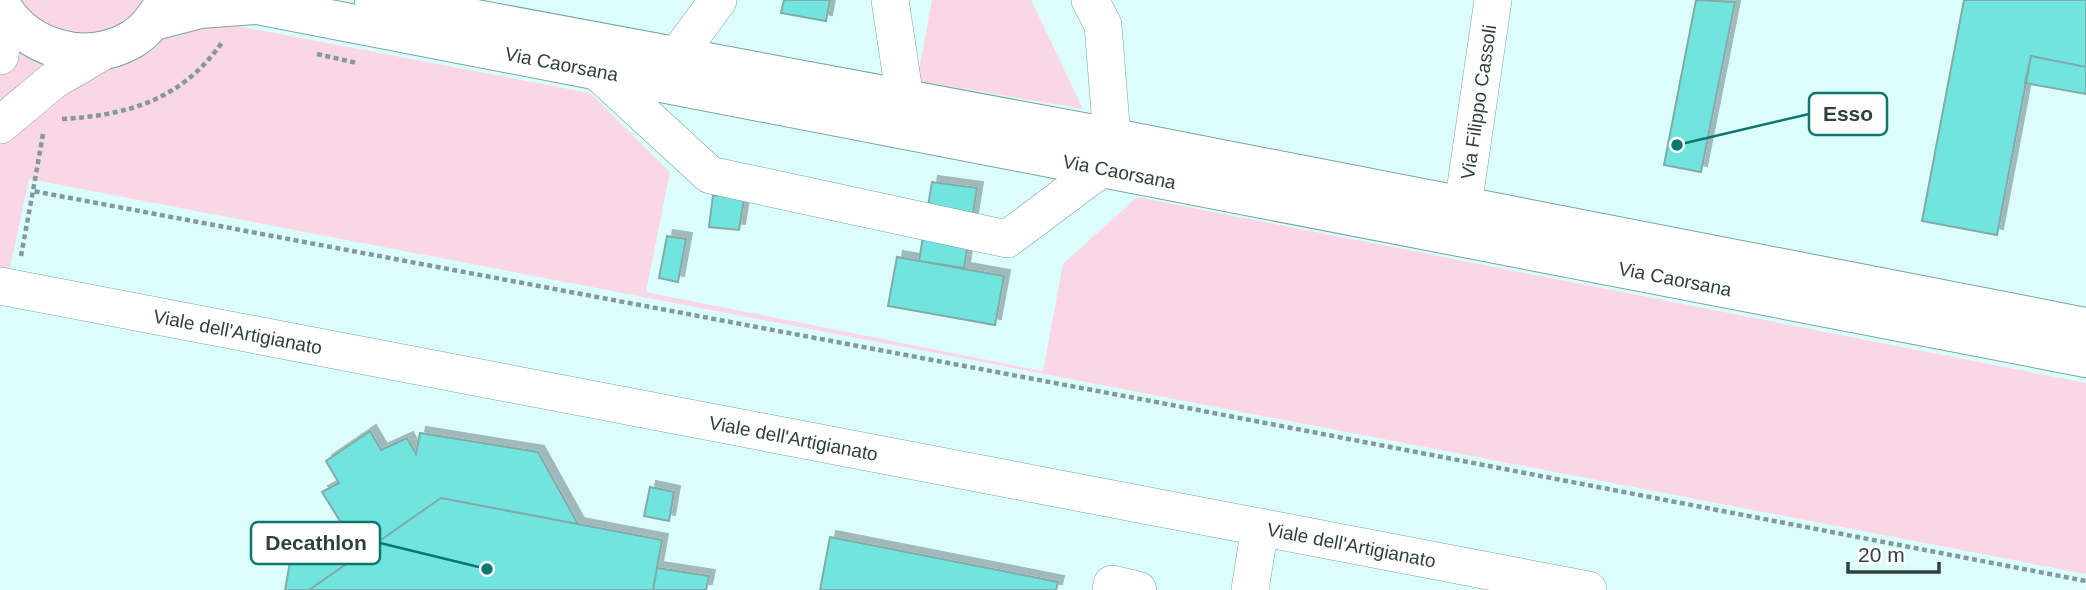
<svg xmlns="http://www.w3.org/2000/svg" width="2086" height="590" font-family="Arial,sans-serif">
<defs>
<filter id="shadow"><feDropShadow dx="6" dy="-6" stdDeviation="0" flood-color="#0004"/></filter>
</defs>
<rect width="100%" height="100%" fill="#dbfefc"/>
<!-- green -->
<path fill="#fbd7e6" d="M0,0H242L238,26L590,93L670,172L646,292L1043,371L1063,264L1137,197L2086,383V574L29,179L7,282L0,281Z
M932,0H1031L1083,109L917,81Z"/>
<!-- building -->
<path fill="#72e4df" stroke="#81aba9" stroke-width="2" filter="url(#shadow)" d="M784,0H830L826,21L781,13Z
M1696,0L1735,2L1701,172L1664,165Z
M1964,0H2086V67L2031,56L1997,235L1922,221Z
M2031,56L2086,67V94L2025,83Z
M932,182L977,188L964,268L919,261Z
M713,195L744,199L739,230L709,227Z
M667,236L686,239L678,282L659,278Z
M897,257L1004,276L995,325L888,306Z
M370,431L381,450L407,438L416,454L420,433L538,452L578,524L441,498L309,590H285L295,534L330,545L348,534L322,492L339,483L326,461Z
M650,487L674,492L669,521L644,516Z
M441,498L662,540L653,590H309Z
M830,537L1058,582L1056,590H820Z
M657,568L709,576L706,590H653Z"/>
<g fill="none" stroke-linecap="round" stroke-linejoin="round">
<defs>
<g id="minor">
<path d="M890,0L905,99"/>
<path d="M1090,0L1103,25L1112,138"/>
<path d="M0,56L5,12"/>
<path d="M677,56L718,0"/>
<path d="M598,72L710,175L1007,239L1102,168"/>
<path d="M0,125L54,80L105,50"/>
<path id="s1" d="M1463,206L1493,0"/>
<path id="s2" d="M0,286L1588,590"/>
<path d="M1111,590L1112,584L1138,590"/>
<path d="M1250,590L1260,527"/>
</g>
<g id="major">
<path d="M374,0L1088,133L2086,327"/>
<path d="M0,3C25,49 85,66 131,40C147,31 157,15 166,0"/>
<path id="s3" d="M153,21L200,9L257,5L2086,358"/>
</g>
</defs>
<!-- minor casing -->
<use href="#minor" stroke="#79a3a1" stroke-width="38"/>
<!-- major casing -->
<use href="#major" stroke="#79a3a1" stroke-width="40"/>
<!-- path -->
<path stroke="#829b9a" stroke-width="4.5" stroke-dasharray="5 3.5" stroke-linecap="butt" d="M317,54L357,63
M62,119C130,115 183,99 223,41
M43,134L33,191L1172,405L2086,581
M21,256L33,191"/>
<!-- minor -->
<use href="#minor" stroke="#fff" stroke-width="37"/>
<!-- major -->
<use href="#major" stroke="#fff" stroke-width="38"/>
</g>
<g text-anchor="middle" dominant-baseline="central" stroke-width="6" stroke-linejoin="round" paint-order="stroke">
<!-- street labels -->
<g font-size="19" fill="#2f403f" stroke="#fff">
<text stroke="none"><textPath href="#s3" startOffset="416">Via Caorsana</textPath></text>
<text stroke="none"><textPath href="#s1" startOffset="105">Via Filippo Cassoli</textPath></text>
<text stroke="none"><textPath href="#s3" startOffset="984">Via Caorsana</textPath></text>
<text stroke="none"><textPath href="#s3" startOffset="1550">Via Caorsana</textPath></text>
<text stroke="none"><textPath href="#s2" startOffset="242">Viale dell'Artigianato</textPath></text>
<text stroke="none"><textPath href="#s2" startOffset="808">Viale dell'Artigianato</textPath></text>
<text stroke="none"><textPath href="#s2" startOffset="1376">Viale dell'Artigianato</textPath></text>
</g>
</g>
<!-- callouts -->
<path fill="none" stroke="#0f766e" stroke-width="2.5" d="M1677 145L1809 114M487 569L380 543"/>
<g fill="#0f766e" stroke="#fff" stroke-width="2.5">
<circle cx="1677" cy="145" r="7"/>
<circle cx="487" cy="569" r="7"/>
</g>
<g fill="#fff" stroke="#0f766e" stroke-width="2.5">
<rect x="1809" y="93" width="78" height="42" rx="7"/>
<rect x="251" y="522" width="129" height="42" rx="7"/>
</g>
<g font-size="21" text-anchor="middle" font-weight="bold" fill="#2f403f">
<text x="1848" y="121">Esso</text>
<text x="316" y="550">Decathlon</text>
</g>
<!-- scale -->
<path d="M1848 562v10h91v-10" fill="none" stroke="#2f403f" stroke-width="3.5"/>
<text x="1858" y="562" font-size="21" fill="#2f403f" stroke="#ffffff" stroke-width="5" paint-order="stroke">20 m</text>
</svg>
